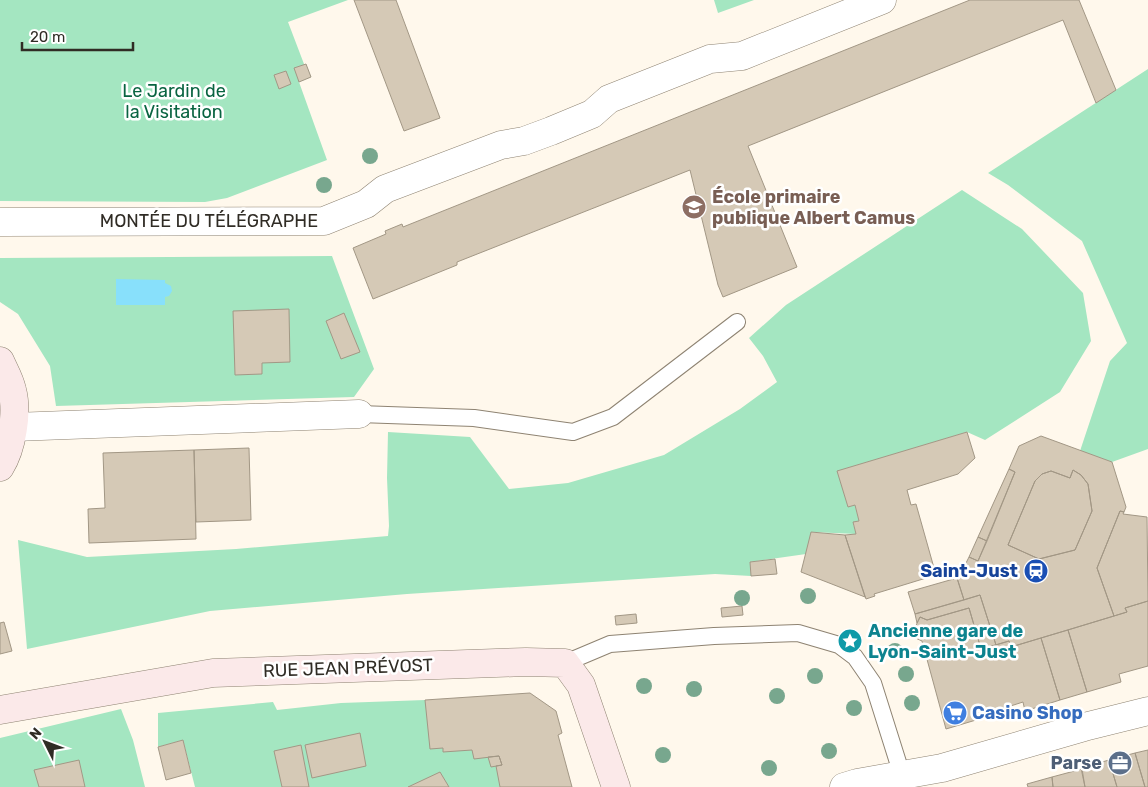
<svg xmlns="http://www.w3.org/2000/svg" width="1148" height="787" font-family="Rubik,sans-serif">
<rect width="100%" height="100%" fill="#fff8ec"/>
<!-- green -->
<path fill="#a4e6c1" d="M0,0H348L288,22L304,64H306L311,77L299,82L327,160L227,198L205,202L0,201Z
M714,0H754L718,13Z
M1148,69V449L1112,462L1080,451L1110,361L1127,343L1082,241L1008,185L988,173Z
M962,190L1022,229L1083,293L1091,341L1060,392L985,440L967,432L838,471L848,507L855,505L859,521L853,523L856,534L812,532L806,554L750,562L751,576L715,574L407,594L210,611L27,649L18,540L87,557L236,549L388,536L389,526L387,478L388,432L470,437L509,489L568,483L664,455L740,409L777,382L763,356L749,338L786,305Z
M332,256L374,369L354,397L56,406L50,366L18,314L0,302V258Z
M425,700L499,756L501,787H195L183,740L158,747V713L273,702L277,710L341,703Z
M121,709L133,740L145,787H0V738Z"/>
<!-- water -->
<path fill="#88e0fb" d="M116,279L165,280V283L171,286L172,291L169,296L165,297V305H116Z"/>
<!-- building -->
<path fill="#d5c9b6" stroke="#a29785" fill-rule="evenodd" d="M354,0H396L440,118L404,131Z
M970,0H1079L1116,90L1096,103L1063,20L748,146L797,267L723,297L718,285L690,170L457,262V265L373,299L353,248L386,234L385,231L402,224L403,227Z
M306,64L311,77L299,82L294,68Z
M286,71L291,84L279,89L274,75Z
M289,309L290,362L262,363V374L235,375L233,311Z
M344,313L360,352L341,359L326,321Z
M967,432L975,458L958,474L907,490L911,505L916,504L936,575L874,594L875,596L866,599L845,535L856,534L853,522L859,521L855,505L848,507L837,471Z
M1041,436L1112,462L1126,507L1124,512L1120,511L1097,568L1114,616L1011,647L1009,641L996,645L980,595L964,600L957,578L960,577L963,569L973,573L1015,472L1009,469L1019,446ZM1073,470L1081,475L1088,484L1092,511L1075,550L1039,559L1008,545L1035,481L1042,474L1051,471L1070,478Z
M249,448L251,520L196,522L194,450Z
M194,450L196,539L89,543L88,509L105,508L103,453Z
M1009,469L1015,472L987,541L978,537Z
M1073,470L1081,475L1088,484L1092,511L1075,550L1039,559L1008,545L1035,481L1042,474L1051,471L1070,478Z
M1120,511L1124,512L1123,514L1147,517L1148,601L1125,608L1127,612L1114,616L1097,568Z
M811,532L845,535L865,597L801,572Z
M978,537L987,541L978,561L969,557Z
M969,557L978,561L973,573L963,569Z
M775,559L777,574L751,576L750,562Z
M957,578L964,600L915,614L908,592Z
M980,595L996,645L981,649L969,608L927,620L920,617L917,623L915,614Z
M1148,601V666L1119,674L1121,682L1087,692L1068,630L1127,612L1125,608Z
M742,606L743,615L722,617L721,608Z
M969,608L981,649L1009,641L1011,647L1041,638L1060,700L1025,711L1023,702L995,711L996,714L946,729L922,641L911,636L920,617L927,620Z
M636,614L637,623L616,625L615,616Z
M4,622L12,651L0,654V623Z
M1068,630L1087,692L1060,700L1041,638Z
M530,693L556,711L562,733L558,735L572,787H500L496,766L502,765L499,756L474,759L472,750L443,752V748L430,749L425,700Z
M360,733L366,766L312,778L305,745Z
M183,740L191,773L166,780L158,747Z
M301,745L309,787H282L274,751Z
M1148,750V787H1145L1135,753Z
M1135,753L1145,787H1117L1109,760Z
M499,756L502,765L491,767L488,757Z
M79,760L85,787H39L34,770Z
M1109,760L1117,787H1085L1081,768Z
M1082,769L1085,787H1053L1052,777Z
M440,772L449,787H408Z
M1052,777L1053,787H1028L1027,784Z"/>
<g fill="none" stroke-linecap="round" stroke-linejoin="round">
<defs>
<path id="lane" d="M359,414L474,418L573,432L613,417L737,322
M565,663L610,644L714,636L798,633L839,645L855,657L873,683L902,775"/>
<path id="street" d="M0,222L324,221L366,204L385,189L501,145L524,141L551,131L592,114L609,99L710,59L742,56L882,0
M14,427L359,414
M844,787L857,783L942,768L1084,727L1148,711"/>
<path id="secondary" d="M0,361C4,370 10,380 12,390C18,412 12,448 0,467
M0,710L213,673L526,662L565,663L581,685L616,787"/>
</defs>
<!-- lane casing -->
<use href="#lane" stroke="#8e8372" stroke-width="18"/>
<!-- street casing -->
<use href="#street" stroke="#8e8372" stroke-width="29"/>
<!-- secondary casing -->
<use href="#secondary" stroke="#8e8372" stroke-width="29"/>
<!-- lane -->
<use href="#lane" stroke="#fff" stroke-width="16"/>
<!-- street -->
<use href="#street" stroke="#fff" stroke-width="28"/>
<!-- secondary -->
<use href="#secondary" stroke="#fbe9e9" stroke-width="28"/>
</g>
<!-- trees -->
<g fill="#78a78e">
<circle cx="370" cy="156" r="8"/>
<circle cx="324" cy="185" r="8"/>
<circle cx="808" cy="596" r="8"/>
<circle cx="742" cy="598" r="8"/>
<circle cx="895" cy="651" r="8"/>
<circle cx="906" cy="674" r="8"/>
<circle cx="815" cy="676" r="8"/>
<circle cx="644" cy="686" r="8"/>
<circle cx="694" cy="689" r="8"/>
<circle cx="777" cy="696" r="8"/>
<circle cx="912" cy="703" r="8"/>
<circle cx="854" cy="708" r="8"/>
<circle cx="829" cy="751" r="8"/>
<circle cx="663" cy="755" r="8"/>
<circle cx="769" cy="768" r="8"/>
</g>
<!-- icons -->
<defs>
<symbol id="school-disc" viewBox="-11 -11 22 22"><circle r="9.5" fill="#8d6e63" stroke="#fff"/><path d="M0-5L7-2L0 1L-7-2ZM-4 1L0 2.5L4 1V4Q0 6-4 4Z" fill="#fff"/></symbol>
<symbol id="station-disc" viewBox="-11 -11 22 22"><circle r="9.5" fill="#1a4fb4" stroke="#fff"/><path d="M-3-6H3Q5-6 5-4V2Q5 4 3 4L4.5 6H3L1.5 4h-3L-3 6H-4.5L-3 4Q-5 4-5 2V-4Q-5-6-3-6ZM-3.5-4v3h7v-3ZM-3.5 1v1.5H-2V1ZM2 1v1.5H3.5V1Z" fill="#fff"/></symbol>
<symbol id="sight-disc" viewBox="-11 -11 22 22"><circle r="9.5" fill="#0f9aa8" stroke="#fff"/><path d="M0-6L1.8-2.2L6-1.7L2.9 1.2L3.7 5.4L0 3.3L-3.7 5.4L-2.9 1.2L-6-1.7L-1.8-2.2Z" fill="#fff"/></symbol>
<symbol id="supermarket-disc" viewBox="-11 -11 22 22"><circle r="9.5" fill="#3f7fe0" stroke="#fff"/><path d="M-6-5.5h2.5l.6 2H6L4.5 2H-2.5L-4.4-4H-6ZM-1.5 3.2a1.3 1.3 0 1 0 .1 0ZM3 3.2a1.3 1.3 0 1 0 .1 0Z" fill="#fff"/></symbol>
<symbol id="office-disc" viewBox="-11 -11 22 22"><circle r="9.5" fill="#5c6f8a" stroke="#fff"/><path d="M-6-3h4V-5.5h4V-3h4V5H-6ZM-1-4.5V-3h2v-1.5ZM-6 0V1H6V0Z" fill="#fff"/></symbol>
</defs>
<g fill-rule="evenodd">
<use href="#school-disc" x="680" y="193" width="28" height="28"/>
<use href="#station-disc" x="1022" y="557" width="28" height="28"/>
<use href="#sight-disc" x="836" y="627" width="28" height="28"/>
<use href="#supermarket-disc" x="941" y="699" width="28" height="28"/>
<use href="#office-disc" x="1106" y="749" width="28" height="28"/>
</g>
<g text-anchor="middle" dominant-baseline="central" stroke-width="5" stroke-linejoin="round" paint-order="stroke">
<!-- park labels -->
<g font-size="18" fill="#096441" stroke="#fff">
<text x="174" y="91">Le Jardin de<tspan x="174" dy="21">la Visitation</tspan></text>
</g>
<!-- education labels -->
<g font-size="18" font-weight="bold" fill="#785e54" stroke="#fff" text-anchor="start">
<text x="712" y="197">École primaire<tspan x="712" dy="21">publique Albert Camus</tspan></text>
</g>
<!-- street labels -->
<g font-size="18" fill="#302c25" stroke="#fff">
<text x="209" y="221">MONTÉE DU TÉLÉGRAPHE</text>
<text transform="translate(348 668) rotate(-2)">RUE JEAN PRÉVOST</text>
</g>
<!-- transit labels -->
<g font-size="18" font-weight="bold" fill="#164399" stroke="#fff" text-anchor="end">
<text x="1018" y="571">Saint-Just</text>
</g>
<!-- culture labels -->
<g font-size="18" font-weight="bold" fill="#0d838f" stroke="#fff" text-anchor="start">
<text x="868" y="631">Ancienne gare de<tspan x="868" dy="21">Lyon-Saint-Just</tspan></text>
</g>
<!-- shop labels -->
<g font-size="18" font-weight="bold" fill="#366cbe" stroke="#fff" text-anchor="start">
<text x="972" y="713">Casino Shop</text>
</g>
<!-- service labels -->
<g font-size="18" font-weight="bold" fill="#4e5e75" stroke="#fff" text-anchor="end">
<text x="1102" y="763">Parse</text>
</g>
</g>
<!-- north arrow -->
<g transform="translate(45 742) rotate(312)" stroke="#ffffff" stroke-width="4" paint-order="stroke">
<path d="M0-4L9 19L0 12L-9 19Z" fill="#302c25"/>
<text y="-8" font-size="14" font-weight="bold" text-anchor="middle" fill="#302c25">N</text>
</g>
<!-- scale -->
<path d="M22 42v8h111v-8" fill="none" stroke="#302c25" stroke-width="2.5"/>
<text x="30" y="42" font-size="15" fill="#302c25" stroke="#ffffff" stroke-width="4" paint-order="stroke">20 m</text>
</svg>
